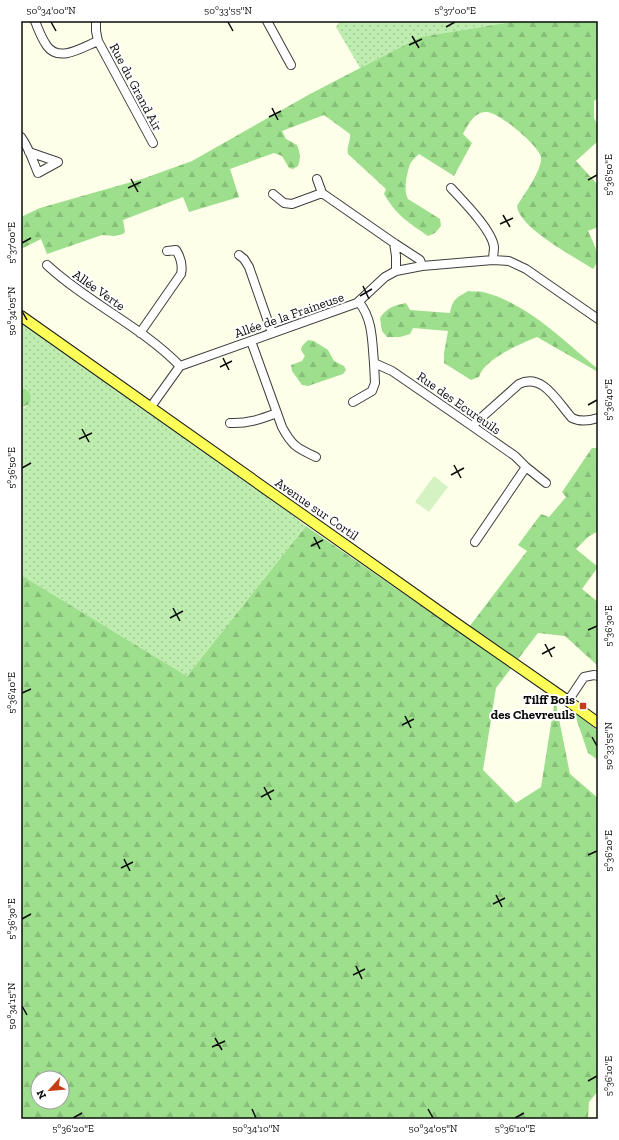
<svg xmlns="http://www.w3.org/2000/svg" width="619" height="1140" font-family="'Zilla Slab',serif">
<defs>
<pattern id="grass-dots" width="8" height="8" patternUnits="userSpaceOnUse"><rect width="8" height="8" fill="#bfedaf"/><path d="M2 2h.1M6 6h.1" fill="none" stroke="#a3ca95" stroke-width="1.8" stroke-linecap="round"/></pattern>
<pattern id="forest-firs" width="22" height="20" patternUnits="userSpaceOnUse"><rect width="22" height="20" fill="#9ddf8d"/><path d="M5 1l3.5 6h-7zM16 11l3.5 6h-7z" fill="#86be78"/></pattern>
</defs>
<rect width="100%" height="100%" fill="#feffe9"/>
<!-- grass -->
<path fill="url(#grass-dots)" d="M340,21H517L420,37L360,68L336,27Z
M21,321L261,490L306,526L187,676L21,575V408L26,407L30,394L26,389L21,388Z"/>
<!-- forest -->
<path fill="url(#forest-firs)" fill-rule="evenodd" d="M517,21H598V98L594,101V118L598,126V141L576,161L598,185V227L588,231C593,243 603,257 593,269C575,257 519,228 517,206C523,196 543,169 541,157C539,146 498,111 486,112C474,112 468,125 463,134L472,143L454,176L419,154C416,157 412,160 410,164C407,173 403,191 408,199L440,219L441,226L435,233L428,236C408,222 397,216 384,194L386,189L348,154C346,147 351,141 350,134L324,115L282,131L286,139L297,145C300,153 301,158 298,166L293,169L289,168L282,156L274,153L230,169L239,197L189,212L183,197L123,220L125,232L123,234L115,236L102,235L47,254L41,239L21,249V217L40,208L142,179L192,161L310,94L420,37Z
M468,291C473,292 479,291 483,292C527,303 564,341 598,369V372L537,337C520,344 484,359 479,377L471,380L444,363V353L448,331L413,328L410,334L400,337H387L382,331L380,318C388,307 393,306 406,303L410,310L450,313C453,299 455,299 468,291Z
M308,340L314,341L328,350L334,361L344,366L346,370L343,374L308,386L302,385L292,371L291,365L302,361L305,356L301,350L302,346Z
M21,388C30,389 33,396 29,404L21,408Z
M592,448H598V531L588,537L576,549L598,567L582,589L598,602V666L565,636L538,633L496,688L483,770L516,803L541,787L555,699L570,774L598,798V1091L589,1102L588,1119H21V575L187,676L306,526L463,635L527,551L518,545L541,514L549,517L566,497L562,492ZM38,1078H62V1102H38Z
M574,712L598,731V760L588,753Z"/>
<!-- pitch -->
<path fill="#d5f3c2" d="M434,476L448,487L429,512L415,502Z"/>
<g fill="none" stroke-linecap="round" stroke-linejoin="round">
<defs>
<path id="minor" d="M35,21C38,29 42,39 47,46C59,63 83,47 98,41
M96,21V31L98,41L153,143
M267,21L291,65
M21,137C29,148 33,161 38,173L58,162L29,152
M317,179L322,193
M451,188C463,201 492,230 494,247C494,251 493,256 493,260
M273,194L284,203L292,204L322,193L394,243L420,260L422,266
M394,243L396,256V271
M239,255L244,259L249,267L272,333
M47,265C88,303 141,326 180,366
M359,302C373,320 372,341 374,363L392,371L472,426L515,456L526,467L546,483
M140,333L181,274C183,265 181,258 176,250L167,251
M251,341L282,427C292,446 297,448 316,457
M353,402L372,391L375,383L374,363
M150,408L180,366L357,303L385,277L396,271L422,266L493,260L509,261L526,269L598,319
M230,423C247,424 261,419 277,413
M472,426L519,384C543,372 558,403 572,418C580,422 589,421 598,418
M475,542L526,467
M568,701L584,677L594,675L598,676"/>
<path id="major" d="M21,316L460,626L568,701L598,723"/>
</defs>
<!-- minor casing -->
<use href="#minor" stroke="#3e3e3e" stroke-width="10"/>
<!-- major casing -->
<use href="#major" stroke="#1c1c1c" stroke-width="12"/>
<!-- minor -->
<use href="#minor" stroke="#fff" stroke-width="8"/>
<!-- major -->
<use href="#major" stroke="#fdff59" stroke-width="10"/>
</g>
<!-- ticks -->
<path fill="none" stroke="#0b0b0b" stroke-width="1.5" d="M51,22L56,31M228,22L233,31M446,27L455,22M412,36L419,48M409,45L422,39M272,108L278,120M269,117L281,111M131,179L138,192M588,180L597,175M128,188L141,182M503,215L510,227M500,224L513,218M22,243L31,238M363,286L369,299M360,296L372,289M22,311L27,320M223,358L229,370M220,367L232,361M588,405L597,400M82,429L89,442M79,439L92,433M454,465L461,478M22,468L31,463M451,475L464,468M314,537L320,549M311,546L323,540M173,608L180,621M170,618L183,611M588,630L597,626M545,644L552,657M542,654L555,647M22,693L31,689M405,716L411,728M402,725L414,719M592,737L597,746M264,787L271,800M261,797L274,790M588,855L597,851M124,859L130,871M121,868L133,862M496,895L502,907M493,904L505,898M22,919L31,914M356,966L362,979M353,975L365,969M22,1006L27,1015M215,1038L222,1050M212,1047L225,1041M588,1081L597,1076M252,1109L256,1118M428,1109L433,1118M73,1118L82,1113M515,1118L524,1113"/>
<!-- markers -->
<rect fill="#c63c17" stroke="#fff" stroke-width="1.5" x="579" y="702" width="8" height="8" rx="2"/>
<g text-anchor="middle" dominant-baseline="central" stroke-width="4" stroke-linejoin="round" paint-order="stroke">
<!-- street labels -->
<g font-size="13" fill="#0b0b0b" stroke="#fff">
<text transform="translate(136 87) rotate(62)">Rue du Grand Air</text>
<text transform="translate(99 290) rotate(35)">Allée Verte</text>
<text transform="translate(289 315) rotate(-19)">Allée de la Fraineuse</text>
<text transform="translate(459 403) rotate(35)">Rue des Ecureuils</text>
<text transform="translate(317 509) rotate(35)">Avenue sur Cortil</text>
</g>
<!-- poi labels -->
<g font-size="13" font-weight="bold" fill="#0b0b0b" stroke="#fff" text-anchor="end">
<text x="575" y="699">Tilff Bois<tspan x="575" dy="15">des Chevreuils</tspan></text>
</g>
</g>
<!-- border -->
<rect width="619" height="1140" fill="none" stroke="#ffffff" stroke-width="44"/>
<!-- north arrow -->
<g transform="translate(50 1090) rotate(243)"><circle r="19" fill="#ffffff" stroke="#9d9d9d"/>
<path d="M0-3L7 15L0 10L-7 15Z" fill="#c63c17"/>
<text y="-6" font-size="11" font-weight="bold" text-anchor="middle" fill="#0b0b0b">N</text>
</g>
<rect x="22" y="22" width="575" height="1096" fill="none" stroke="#0b0b0b" stroke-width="1.5"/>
<g font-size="10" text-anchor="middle" fill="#0b0b0b">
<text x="51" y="14">50°34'00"N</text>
<text x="228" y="14">50°33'55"N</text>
<text x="455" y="14">5°37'00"E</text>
<text transform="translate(608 175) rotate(-90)" y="4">5°36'50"E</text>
<text transform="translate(11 243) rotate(-90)" y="4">5°37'00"E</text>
<text transform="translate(11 311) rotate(-90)" y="4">50°34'05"N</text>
<text transform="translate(608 400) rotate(-90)" y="4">5°36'40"E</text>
<text transform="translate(11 468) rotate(-90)" y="4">5°36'50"E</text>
<text transform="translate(608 626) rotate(-90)" y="4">5°36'30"E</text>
<text transform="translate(11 693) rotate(-90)" y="4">5°36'40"E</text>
<text transform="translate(608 746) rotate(-90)" y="4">50°33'55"N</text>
<text transform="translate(608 851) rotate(-90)" y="4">5°36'20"E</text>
<text transform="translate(11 919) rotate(-90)" y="4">5°36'30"E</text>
<text transform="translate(11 1006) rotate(-90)" y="4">50°34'15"N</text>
<text transform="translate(608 1076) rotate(-90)" y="4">5°36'10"E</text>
<text x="73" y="1132">5°36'20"E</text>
<text x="256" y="1132">50°34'10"N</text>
<text x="433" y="1132">50°34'05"N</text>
<text x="515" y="1132">5°36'10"E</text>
</g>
</svg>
